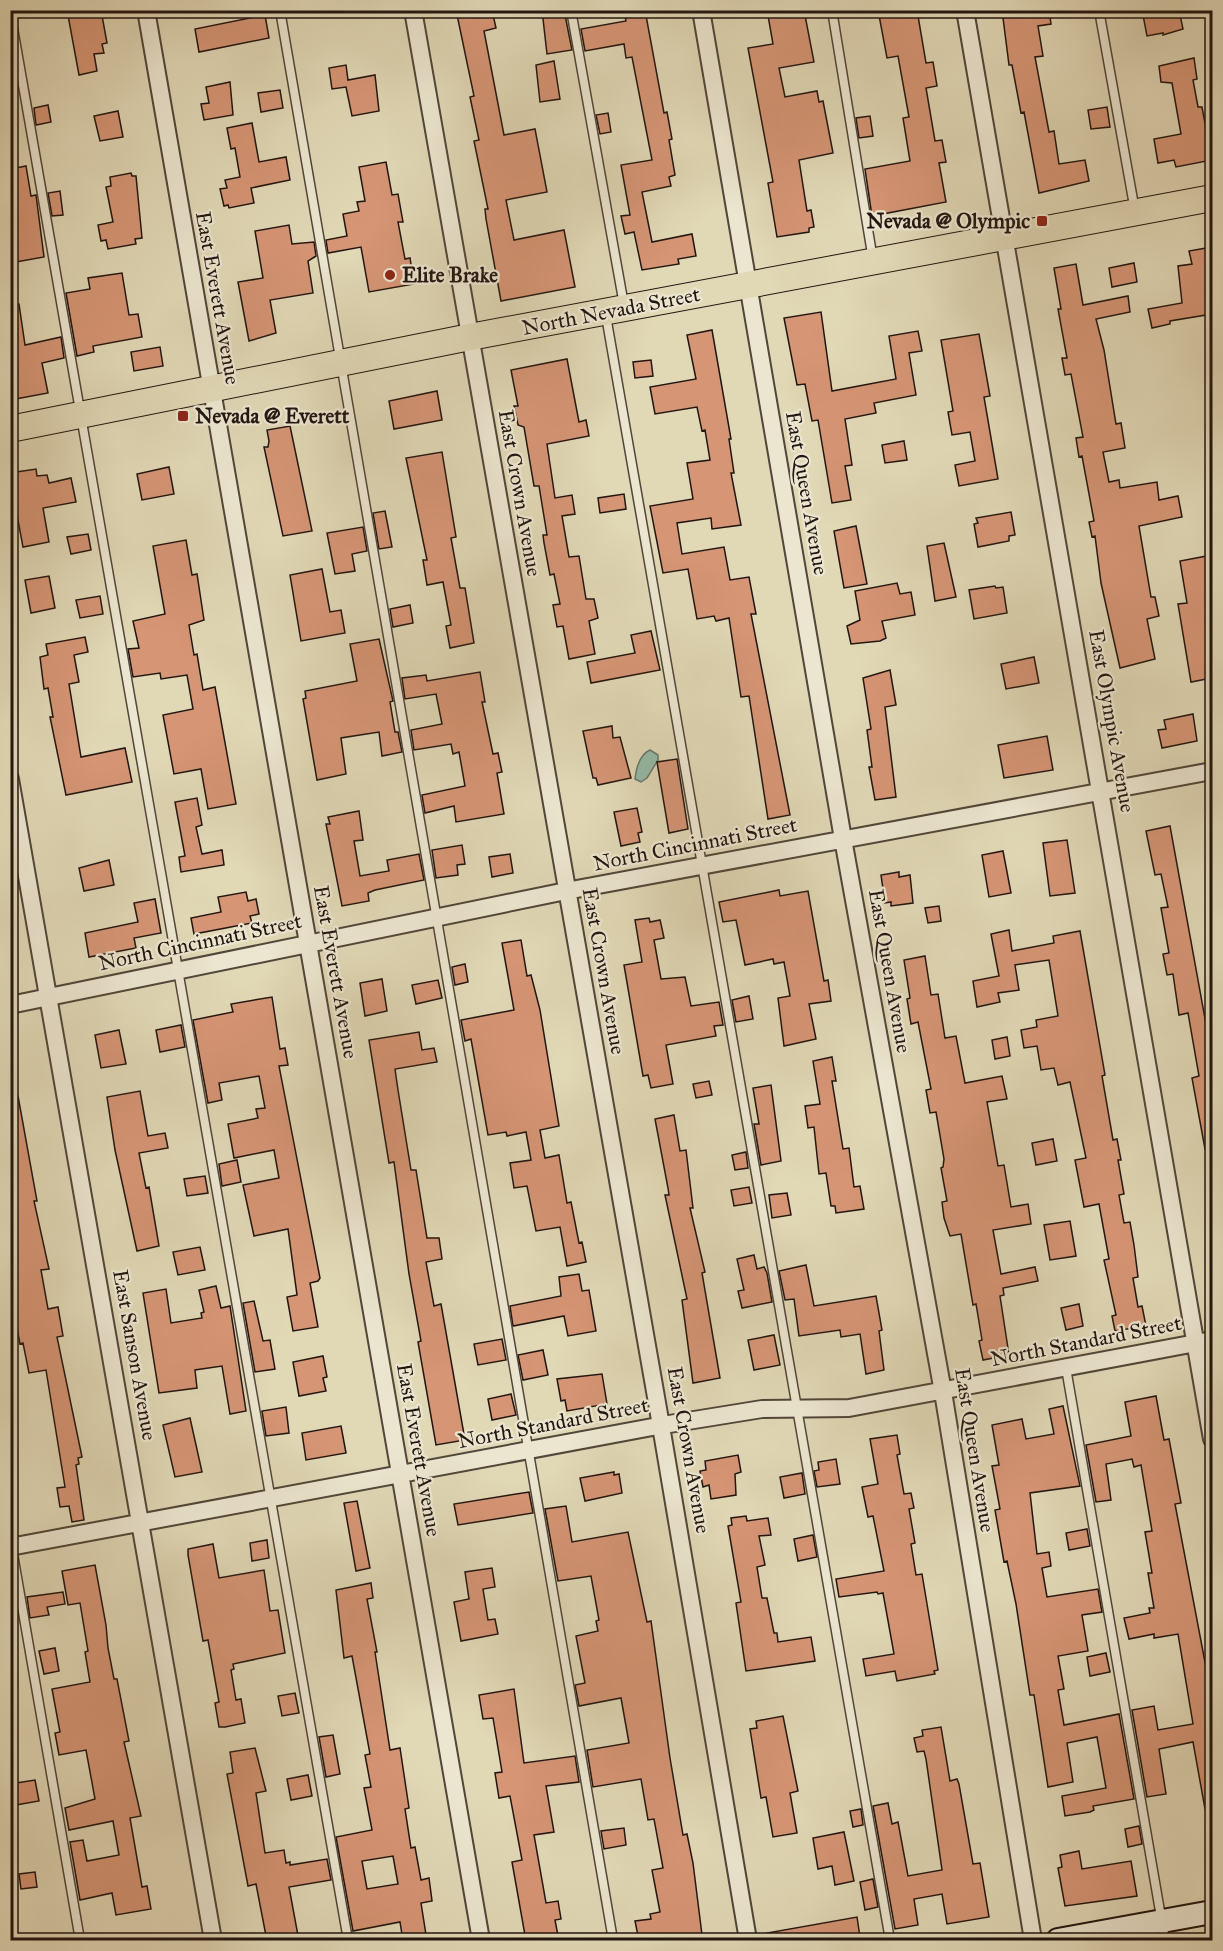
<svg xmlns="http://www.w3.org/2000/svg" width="1223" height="1951" font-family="'IM FELL Great Primer',serif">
<rect width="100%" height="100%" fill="#e1d8b6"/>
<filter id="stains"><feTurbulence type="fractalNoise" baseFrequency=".00333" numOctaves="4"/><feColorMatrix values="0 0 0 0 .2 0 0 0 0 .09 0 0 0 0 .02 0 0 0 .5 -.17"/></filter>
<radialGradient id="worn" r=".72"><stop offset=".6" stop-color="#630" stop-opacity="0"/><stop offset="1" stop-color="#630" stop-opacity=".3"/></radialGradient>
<!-- water -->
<path fill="#95bba9" stroke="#67796c" stroke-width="1.5" d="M650,750L658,755V760L647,778L641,782L635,779C636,770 639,755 650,750Z"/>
<!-- building -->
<path fill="#d69575" stroke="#211511" stroke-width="1.5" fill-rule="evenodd" d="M67,10H101L107,43L102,44L104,53L94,54L97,71L79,75Z
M456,10H492L496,28L484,31L504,135L535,129L547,192L506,200L514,240L564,230L575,287L501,301L486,219L485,209H488L474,141L479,140L470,97L474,96Z
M542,10H564L572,50L547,54Z
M624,10H645L664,113L667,112L672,139L669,140L675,175L669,177L671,186L642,192L652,242L692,234L696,256L678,259L679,264L642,270L634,232L625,234L621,216L630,215L621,165L652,160L632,57L626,58L624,44L585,51L581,29L626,21Z
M767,10H804L814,62L779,68L785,97L817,91L819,102L823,101L833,153L799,160L807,211L811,210L814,227L809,228V232L777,237L768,183L773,182L748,48L773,44Z
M878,10H917L926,63L933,62L937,86L926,88L935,141L942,140L946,162L939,163L946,202L872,216L865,169L910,161L903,118L909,117L898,56L887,58Z
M1002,10H1049L1051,24L1038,26L1043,56L1035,57L1049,132L1054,131L1059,164L1085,160L1089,181L1039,193L1024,112L1021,113L1012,65H1009Z
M1142,10H1162L1163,14L1175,12V16L1180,15L1183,29L1163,35V33L1147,36Z
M265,15L269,38L199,52L195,29Z
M1194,58L1197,79L1193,80L1198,107H1202L1212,160L1176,167L1174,160L1158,163L1154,139L1181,134L1172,83L1161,82L1159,66Z
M554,61L560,99L540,102L536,65Z
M346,65L348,80L375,75L379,111L352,116L346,87L332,89L329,68Z
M230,82L233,115L204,120L201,104L209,103L206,87Z
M280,90L283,108L261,112L258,93Z
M48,105L51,122L36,125L34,108Z
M1107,107L1110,127L1091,129L1088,110Z
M118,111L123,137L100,141L94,116Z
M608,113L611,132L600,134L596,115Z
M870,116L873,136L859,138L856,118Z
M252,123L259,162L286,157L290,180L251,188L254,203L229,208L228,205L224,206L220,189L227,188L225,180L240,177L235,148L231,149L227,128Z
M386,162L392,195L398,194L403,222H398L405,259L410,258L414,284L369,292L361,247L328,253L326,240L347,236L343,214L359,211L357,202L365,201L359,167Z
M26,166L31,196L36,195L44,257L10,263V235L14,234L10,199L16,198L11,169Z
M131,173L132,176H136L142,238L135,239L136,244L108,249L106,240L101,241L98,225L113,222L106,187L111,186L110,177Z
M60,191L63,215L52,216L48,193Z
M289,225L292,244L314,242L316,256L308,261L313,293L270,300L276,333L249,341L238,282L263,278L255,231Z
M1212,247V314L1170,321V324L1152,328L1148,309L1182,303L1178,266L1192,264L1189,251Z
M1134,263L1137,282L1112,287L1109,268Z
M1076,264L1083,305L1128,296L1130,312L1096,319L1104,350L1116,424L1121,423L1125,448L1103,452L1109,482L1119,480L1120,488L1157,482L1159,500L1178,496L1182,517L1139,526L1151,597H1155L1159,616L1147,619L1155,659L1120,668L1101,583L1095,536L1092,537L1089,522L1094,521L1082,456L1079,457L1076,438L1083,437L1071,374L1065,375L1062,358H1067L1058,309H1061L1054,268Z
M122,273L129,315L138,314L142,337L93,346L94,352L77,356L66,293L90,289L88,278Z
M19,304L25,345L61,337L64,358L42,363L48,393L10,400V305Z
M821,312L832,391L896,379L889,336L918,331L922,351L909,353L916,395L874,403L876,413L845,419L852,465L845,466L851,500L832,503L818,420L812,421L805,384L797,385L784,318Z
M712,330L731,439H729L734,473H731L741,525L712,529L711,518L677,523L682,554L724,547L730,580L749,577L756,614H751L790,815L768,819L749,696L741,697L729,618L716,621L714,616L697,619L688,569L663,573L650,506L693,499L687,463L710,460L705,430L702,431L697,407L655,414L650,387L696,379L687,335Z
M979,334L990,396L984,397L998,479L959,486L955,465L975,461L970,432L952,435L948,412L953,411L941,340Z
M160,347L163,366L134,371L131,352Z
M567,359L579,422L586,420L589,436L547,444L555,498L572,495L575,514L562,516L569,557L579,556L586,599H594L598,618L589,621L595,654L569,659L563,626L557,627L553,605L560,604L554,574L550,575L544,543L543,535H547L539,486H534L524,427L518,425L514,406H518L511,370Z
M651,360L653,376L635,378L633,362Z
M437,391L442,420L394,429L389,401Z
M290,426L312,531L283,536L264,447H268L269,441L267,430Z
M904,441L907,460L885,463L882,445Z
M442,452L456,537L451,538L460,588H465L474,643L450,648L446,626L451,625L443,582L427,585L423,560H427L406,458Z
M169,467L174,494L142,500L137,474Z
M36,469L37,476L47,475L49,483L71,478L76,502L43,508L49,542L23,547L14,499L10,500V473Z
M624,494L626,509L600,513L598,498Z
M385,511L392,547L379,549L373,513Z
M1011,512L1015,535L1009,536V541L978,547L974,524L978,523L976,518Z
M856,526L867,584L844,588L834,531Z
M363,527L367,551L352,554L355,571L335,574L327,533Z
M88,534L91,550L71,554L67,537Z
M186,540L192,575L197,574L204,620L189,625L194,655L197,654L203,690L215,687L236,804L208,809L201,769L174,774L163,715L193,709L187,675L161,679L160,673L133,677L128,649L139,648L133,621L165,614L153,546Z
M944,543L956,597L935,601L927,546Z
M1212,555V678L1191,682L1178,604L1187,603L1180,561Z
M322,569L330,612L341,610L345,633L301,641L290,575Z
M49,576L55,608L31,613L25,580Z
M897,583L900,594L911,592L915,615L882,621L886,638L880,641L851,644L847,626L860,620L855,591Z
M995,586L996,588L1003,587L1007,613L974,619L969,590Z
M100,596L103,614L80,618L76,600Z
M410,605L413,623L393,627L390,609Z
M651,631L660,670L591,683L587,662L635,653L631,635Z
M85,637L88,652L74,655L79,682L69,684L81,757L125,748L132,782L66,795L50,717H53L48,688L44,689L40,657L48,655L46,644Z
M379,639L393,701L390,702L395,732H398L402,752L382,756L379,732L341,738L346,774L317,780L303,699L306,698L305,691L357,681L350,644Z
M1034,657L1039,683L1006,689L1001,664Z
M890,670L896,705L885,707L896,797L875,800L869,767H872L867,730L871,729L863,678Z
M480,672L485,702H482L493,754L498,753L502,772L497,773L504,814L456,822L454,806L425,813L422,795L465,786L459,752L453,754L451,744L414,750L411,730L442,724L436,694L405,699L402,678L426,675L427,681Z
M1193,714L1197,741L1162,748L1158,730L1166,729L1164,720Z
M612,726L613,738L620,737L631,778L598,785L596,778H593L583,731Z
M1047,736L1053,770L1004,778L998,745Z
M677,759L688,829L669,833L657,762Z
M197,798L202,825L196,827L202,854L222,850L224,865L181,872L179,857L185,856L175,802Z
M637,808L642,832L638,833L640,842L621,846L614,812Z
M359,811L363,840L354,841L360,876L389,871L387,860L419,854L424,880L375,890L368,893L369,901L342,906L326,824H330L328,817Z
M1170,826L1206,1024L1212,1023V1149H1205L1192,1078L1199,1076L1188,1013L1179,1015L1173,974L1167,975L1163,954L1169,953L1161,908L1168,907L1161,874L1155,875L1146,831Z
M1067,840L1075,893L1050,896L1043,843Z
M462,845L465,864L457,865L458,875L436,878L432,850Z
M1003,851L1011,893L989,897L982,855Z
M510,854L513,873L492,877L489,857Z
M109,860L114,885L84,891L79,868Z
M899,872V877L910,875L913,903L891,906V902L885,903L881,875Z
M779,890L780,896L808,891L824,981L828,980L831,1001L809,1004L816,1039L784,1046L778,998L790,996L784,962L774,964L773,959L745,965L736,920L723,922L719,902Z
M246,892L248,901L256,899L259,914L250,916L252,923L194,934L191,918L221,912L218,897Z
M155,899L161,933L134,938L136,948L89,957L85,933L138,922L134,903Z
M939,906L941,921L928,923L925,908Z
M649,918L650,922L660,920L661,924L664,938L654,940L661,979L685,977L691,1006L719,1002L723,1025L714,1026L716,1036L666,1045L673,1084L651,1088L648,1075L643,1076L624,965L642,962L635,920Z
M1009,930L1012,951L1054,943L1053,936L1080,931L1105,1075L1102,1076L1113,1140L1117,1139L1121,1160H1118L1124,1194L1119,1195L1124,1223L1130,1222L1134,1245L1138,1277L1133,1278L1138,1307L1142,1306L1146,1326L1115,1331L1112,1316L1116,1315L1104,1260L1109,1259L1099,1204L1084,1207L1075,1160L1086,1158L1070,1082L1058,1085L1054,1068L1041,1070L1037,1046L1024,1048L1021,1030L1037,1027L1036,1020L1058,1016L1049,960L1015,965L1019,990L998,993L1000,1002L977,1007L973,981L999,976L991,934Z
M521,940L527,976L531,975L540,1010L559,1126L540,1130L545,1158L559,1155L567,1203L571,1202L579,1243L582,1242L586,1262L567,1266L560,1227L536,1231L527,1186L514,1188L510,1163L531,1160L526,1132L507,1136L506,1132L488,1135L471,1039L465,1041L461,1020L514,1010L502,943Z
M925,956L931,995L938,994L945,1038L956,1036L965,1083L1002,1076L1007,1099L987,1102L998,1166L1004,1165L1011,1207L1028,1204L1031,1224L993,1230L1001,1274L1035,1267L1038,1281L1003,1288L1004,1295L1000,1296L1009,1355L983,1360L979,1341L982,1340L976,1304L973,1305L961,1234L950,1236L944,1218L942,1202L947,1201L941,1168L943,1167L944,1159L936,1112L930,1113L926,1090L931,1089L918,1022L911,1024L907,999L910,998L904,960Z
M465,964L468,982L455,985L452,967Z
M382,979L387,1011L365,1016L360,983Z
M438,980L442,998L416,1004L412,985Z
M749,996L753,1019L736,1022L732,1000Z
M272,997L280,1049L285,1048L288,1065L279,1066L320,1278L318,1281L310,1283L318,1327L293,1331L287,1297L297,1295L288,1229L254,1236L243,1185L279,1178L274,1150L234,1158L228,1124L258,1118L256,1109L265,1108L259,1076L219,1083L222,1100L208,1103L193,1020L233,1012L231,1004Z
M181,1025L185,1047L160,1052L156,1030Z
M119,1030L126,1064L101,1068L95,1035Z
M419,1032L422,1050L434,1048L437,1062L395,1069L398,1090L411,1170H416L427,1238H439L442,1259L426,1262L434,1306L441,1304L465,1440L436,1445L418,1342L421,1341L409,1274L394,1162L389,1163L369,1040Z
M1007,1037L1010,1056L995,1059L992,1040Z
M832,1057L836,1081H832L843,1149L849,1148L854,1187L860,1186L864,1209L836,1213L835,1206H831L826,1173L819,1174L814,1127L808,1128L805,1106L820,1104L813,1061Z
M709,1081L712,1095L696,1098L693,1084Z
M771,1085L781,1161L761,1165L754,1124H759L753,1088Z
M140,1091L148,1136L165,1133L168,1148L139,1153L146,1188L149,1187L159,1246L137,1251L115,1150L107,1097Z
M18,1096L37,1201H34L49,1269L41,1270L48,1309L58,1307L63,1336L57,1337L82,1457L78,1458L79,1464L76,1465L84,1520L72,1522L69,1506L60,1507L57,1488L65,1487L46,1370L29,1373L23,1343L20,1344L14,1312L10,1313V1097Z
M674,1115L680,1151L686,1150L693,1208H690L705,1272L702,1273L720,1378L693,1383L682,1300L687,1299L665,1195H669L668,1188L655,1119Z
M1053,1139L1057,1161L1036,1165L1032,1143Z
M746,1152L748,1168L735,1170L732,1155Z
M237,1160L241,1182L222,1186L219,1164Z
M205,1176L208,1193L187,1196L184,1179Z
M749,1187L752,1203L734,1206L731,1190Z
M787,1193L791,1215L772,1218L769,1195Z
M1070,1221L1076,1256L1050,1260L1044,1225Z
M200,1247L205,1270L178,1275L173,1252Z
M754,1255L757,1269L764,1267L767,1273L772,1302L742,1308L738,1291L744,1290L737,1259Z
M806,1265L814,1306L876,1296L882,1330L879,1331L884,1370L866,1374L860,1334L841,1337L840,1330L799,1336L794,1299L785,1300L779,1271Z
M579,1274L582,1291L589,1290L596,1331L568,1336L564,1316L513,1326L510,1306L561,1296L559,1277Z
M216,1286L221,1308L230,1306L246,1411L230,1414L222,1366L195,1370L197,1388L159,1393L143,1293L166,1289L171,1323L202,1318L201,1313L204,1312L199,1290Z
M254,1301L263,1341L270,1340L275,1369L255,1372L243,1303Z
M1079,1304L1083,1326L1066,1330L1061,1308Z
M774,1335L780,1365L754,1370L748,1340Z
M502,1339L506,1360L478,1365L474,1344Z
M543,1350L548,1375L523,1380L518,1355Z
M323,1356L327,1377L323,1378L326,1391L299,1396L293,1362Z
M602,1374L607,1404L567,1411L565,1400L561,1401L557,1379Z
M511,1394L516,1415L492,1420L488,1399Z
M1156,1396L1164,1440L1169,1439L1181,1503L1175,1504L1212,1699V1808L1205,1809L1193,1742L1159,1749L1166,1794L1147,1797L1132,1710L1154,1706L1158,1730L1193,1724L1178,1634L1154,1638V1634L1129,1639L1124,1618L1150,1613L1149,1608H1154L1148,1573H1152L1145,1532L1152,1531L1141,1465L1134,1467L1132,1459L1106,1464L1111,1500L1096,1502L1086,1445L1131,1436L1125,1402Z
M1063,1406L1080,1486L1030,1493L1037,1554L1049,1552L1051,1566L1042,1568L1047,1597L1098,1589L1102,1612L1082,1615L1088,1651L1058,1656L1064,1689L1058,1690L1064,1725L1119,1714L1134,1799L1093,1806L1094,1810L1090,1812L1065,1816L1062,1796L1106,1788L1097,1737L1067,1743L1073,1782L1048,1787L1034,1695H1030L1016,1604L1007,1561L1004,1562L995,1510L1000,1509L992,1466L999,1465L992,1425L1022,1419L1026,1439L1054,1434L1049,1409Z
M286,1407L289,1433L266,1436L262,1411Z
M190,1418L202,1472L175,1477L163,1425Z
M341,1426L346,1453L306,1460L302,1433Z
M897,1435L900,1454L897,1455L904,1494L911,1493L914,1508L909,1509L915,1543L911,1544L916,1575L922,1574L938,1670L934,1671L935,1674L897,1681L895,1671L866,1676L863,1659L894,1654L883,1593L878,1594L877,1592L839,1597L836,1579L884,1571L873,1516L868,1517L862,1487L878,1484L870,1439Z
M738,1455L741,1472L735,1474L736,1495L711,1499L709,1485L703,1487L700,1471L706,1470L705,1461Z
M836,1459L840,1484L817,1487L814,1471L819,1470L818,1462Z
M614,1472V1475L619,1474L622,1493L585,1501L580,1478Z
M802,1473L805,1494L784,1498L780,1477Z
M529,1492L533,1513L458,1525L454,1504Z
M357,1501L370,1568L356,1571L344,1503Z
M566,1506L572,1542L628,1532L647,1622L651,1621L670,1758L683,1835L687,1834L693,1863L702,1935L674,1941H639L635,1921L651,1919L650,1914L660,1912L652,1870L663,1868L654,1819L648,1820L641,1779L593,1787L587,1750L629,1743L621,1698L579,1706L575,1685L585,1683L576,1636L598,1631L596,1621L599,1620L591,1576L558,1581L545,1509Z
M746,1516L747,1521L768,1518L771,1535L759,1536L765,1565L757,1567L762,1598H767L774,1633H777L778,1642L811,1637L815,1661L746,1671L736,1603L741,1602L728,1526L732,1525L731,1518Z
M1087,1529L1090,1546L1069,1550L1066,1533Z
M813,1535L817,1557L798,1561L794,1539Z
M267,1540L269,1558L252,1561L250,1543Z
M213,1544L219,1578L264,1570L270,1611L278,1610L285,1653L233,1664L234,1669L231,1670L236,1700L241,1699L245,1723L225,1727H219L215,1703L219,1702L208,1640L203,1641L188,1555V1549Z
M95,1565L106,1625L108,1648L114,1679H117L129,1741L124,1742L141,1816L130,1818L142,1887L147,1886L151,1909L116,1915L112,1893L80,1900L70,1842L83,1840L87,1861L119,1855L113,1821L69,1830L65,1808L95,1799L86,1750L59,1755L55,1733L60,1732L52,1689L90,1682L85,1652L88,1651L80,1603L68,1605L62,1571Z
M492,1568L495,1587L483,1589L488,1620L495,1619L498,1634L461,1641L454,1602L469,1599L465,1572Z
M371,1583L373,1598L367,1599L377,1652H375L390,1750L400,1748L409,1808L405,1809L411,1848L415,1847L421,1880L429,1878L432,1901L421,1903L427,1941H403L400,1922L353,1931L336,1837L372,1830L364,1788L371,1787L365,1755L370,1754L352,1656L344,1658L336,1590ZM393,1856L398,1884L367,1889L362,1861Z
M63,1592L65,1604L47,1607L49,1615L30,1618L27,1597Z
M55,1648L59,1671L44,1674L39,1651Z
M1106,1653L1110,1672L1090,1676L1087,1657Z
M514,1689L524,1763L575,1756L579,1782L546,1786L554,1832L534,1835L546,1903L558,1901L561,1919L555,1920L559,1941H526L512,1862L522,1860L510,1796L499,1798L495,1773L502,1772L493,1718L483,1719L479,1695Z
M295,1693L299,1713L282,1716L278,1696Z
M783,1716L798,1791L790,1793L797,1833L773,1837L766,1797L761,1798L750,1729L757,1728L756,1721Z
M941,1727L950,1781L957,1779L959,1784L973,1864L980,1863L989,1917L947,1924L942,1894L914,1899L918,1925L895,1929L873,1806L888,1803L892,1824L898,1822L908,1876L942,1870L926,1759L924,1751L917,1752L914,1738L923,1736L922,1730Z
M333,1735L340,1774L326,1777L319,1737Z
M255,1748L266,1791L256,1793L265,1853L284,1850L286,1863L290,1862V1865L327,1859L331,1880L289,1887L299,1941H267L256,1884L248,1886L227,1774L233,1773L230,1752Z
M308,1775L312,1796L291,1800L287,1779Z
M35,1780L39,1801L10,1806V1784Z
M861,1809L863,1825L853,1827L850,1811Z
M1139,1826L1142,1844L1128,1847L1125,1829Z
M624,1828L626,1845L604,1849L601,1831Z
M844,1832L854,1881L835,1885L832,1866L818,1869L813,1838Z
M1079,1851L1082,1869L1131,1861L1137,1896L1065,1906L1058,1868L1062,1867L1060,1855Z
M35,1872L37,1887L21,1889L19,1874Z
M873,1879L878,1907L865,1910L860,1882Z
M857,1917L860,1937L852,1938L853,1941H768L767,1933Z"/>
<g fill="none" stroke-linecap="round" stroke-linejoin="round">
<defs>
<path id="lane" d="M280,10L613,1940
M571,10L624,305
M832,10L873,260
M1099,10L1135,211
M10,11L348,1940
M606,316L890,1940
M1066,1368L1165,1940
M10,1537L80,1940"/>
<path id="street" d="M146,10L481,1940
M413,10C526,654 641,1296 748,1940
M701,10L843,839L943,1392L1033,1940
M965,10L1212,1439
M10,779L213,1940
M10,1005L566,891L1212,771
M10,1547L663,1425L762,1409L849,1408L1212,1340"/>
<path id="secondary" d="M1058,1940L1212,1912"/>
<path id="primary" d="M10,429L470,337L1212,198"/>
</defs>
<!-- lane casing -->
<use href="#lane" stroke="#51463a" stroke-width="11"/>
<!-- street casing -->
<use href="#street" stroke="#51463a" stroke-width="20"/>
<!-- secondary casing -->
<use href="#secondary" stroke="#211511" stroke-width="26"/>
<!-- primary casing -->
<use href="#primary" stroke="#211511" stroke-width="28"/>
<!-- lane -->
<use href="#lane" stroke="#ece6d0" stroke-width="8"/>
<!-- street -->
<use href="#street" stroke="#ece6d0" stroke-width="16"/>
<!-- secondary -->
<use href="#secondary" stroke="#ece6d0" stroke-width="22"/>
<!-- primary -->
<use href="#primary" stroke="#e1d8b6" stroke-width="26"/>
</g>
<!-- markers -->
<g fill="#8f2418" stroke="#ece6d0" stroke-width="2">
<rect x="1036" y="215" width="12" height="12" rx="3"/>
<circle cx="390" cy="275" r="6"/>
<rect x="177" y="410" width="12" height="12" rx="3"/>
</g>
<g text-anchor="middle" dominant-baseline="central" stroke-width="4.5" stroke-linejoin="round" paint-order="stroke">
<!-- poi labels -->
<g font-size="21" font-weight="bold" fill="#211511" stroke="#ece6d0" text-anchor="start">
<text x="1030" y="221" text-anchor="end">Nevada @ Olympic</text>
<text x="402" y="275">Elite Brake</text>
<text x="195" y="416">Nevada @ Everett</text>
</g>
<!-- street labels -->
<g font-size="21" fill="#211511" stroke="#ece6d0">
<text transform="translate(218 298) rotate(80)">East Everett Avenue</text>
<text transform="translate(611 311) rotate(-11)">North Nevada Street</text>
<text transform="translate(520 493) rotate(80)">East Crown Avenue</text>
<text transform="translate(807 493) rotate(80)">East Queen Avenue</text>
<text transform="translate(1112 721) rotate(80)">East Olympic Avenue</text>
<text transform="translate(695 844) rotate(-11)">North Cincinnati Street</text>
<text transform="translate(200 942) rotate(-12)">North Cincinnati Street</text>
<text transform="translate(604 971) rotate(80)">East Crown Avenue</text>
<text transform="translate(890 971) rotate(80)">East Queen Avenue</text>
<text transform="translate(336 972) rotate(80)">East Everett Avenue</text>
<text transform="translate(1086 1341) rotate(-11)">North Standard Street</text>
<text transform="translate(135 1355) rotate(80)">East Sanson Avenue</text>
<text transform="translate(553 1423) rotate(-11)">North Standard Street</text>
<text transform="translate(419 1450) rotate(80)">East Everett Avenue</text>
<text transform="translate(689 1450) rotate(80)">East Crown Avenue</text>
<text transform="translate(975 1450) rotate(81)">East Queen Avenue</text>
</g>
</g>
<!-- margin -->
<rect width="1223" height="1951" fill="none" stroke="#e1d8b6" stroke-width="36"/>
<rect x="12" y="12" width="1199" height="1927" fill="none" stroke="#211511" stroke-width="3"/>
<rect x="18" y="18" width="1187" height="1915" fill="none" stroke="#211511" stroke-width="1.5"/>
<rect width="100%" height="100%" filter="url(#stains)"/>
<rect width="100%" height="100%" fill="url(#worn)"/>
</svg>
